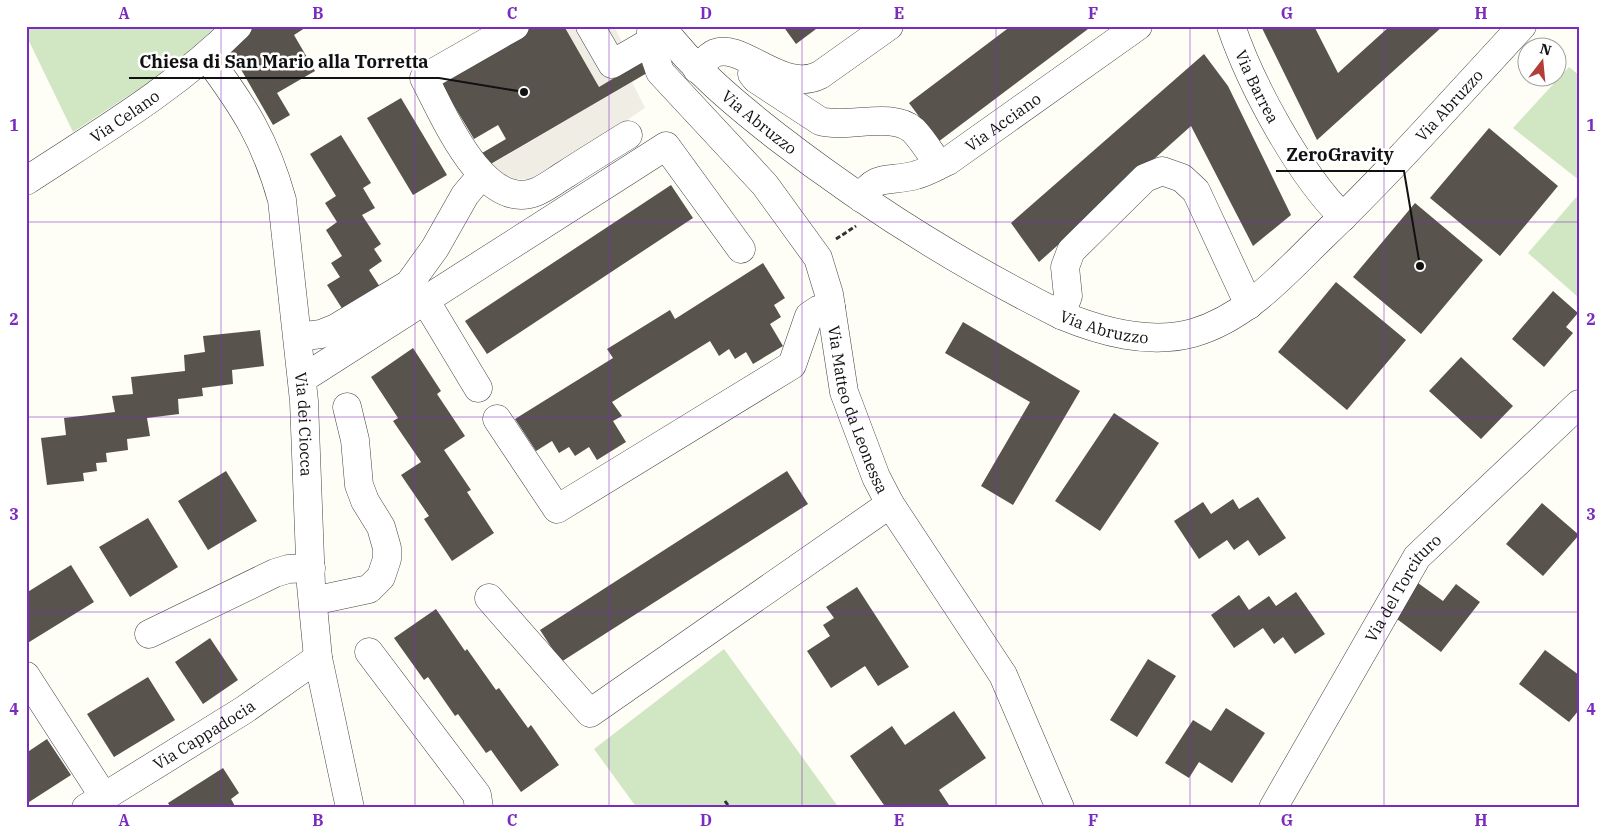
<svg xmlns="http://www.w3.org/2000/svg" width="1605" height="834" font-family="'IBM Plex Serif',serif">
<rect width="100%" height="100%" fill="#fefdf6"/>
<!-- green -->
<path fill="#d1e6c2" d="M26,26H212L215,31L169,69L73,132L26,35Z
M1569,67L1579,75V180L1513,128Z
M1579,194V296L1578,297L1528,253Z
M724,649L839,808H637L594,749Z"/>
<!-- plaza -->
<path fill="#efede4" d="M564,26H614L624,46L641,62L599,87Z
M632,82L645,108L541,176L534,179H514L500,172L492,164Z"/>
<!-- building -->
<path fill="#59534e" d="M255,26H308L294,35L315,71L277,93L290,115L273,125L231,52Z
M529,26H564L599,87L641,62L647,73L489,165L482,153L506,139L498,125L474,139L438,79Z
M783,26H820L796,44Z
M1011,26H1092L938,142L909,103Z
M1261,26H1314L1338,73L1390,26H1443L1317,140Z
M1204,54L1228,86L1291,215L1253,246L1191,126L1039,262L1011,223Z
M401,98L447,175L413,195L367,118Z
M1489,128L1558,186L1500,256L1430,198Z
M341,135L371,183L363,188L375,208L362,215L381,244L374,249L382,261L369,270L380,287L343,310L327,285L340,277L331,263L342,256L326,230L337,222L325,203L336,196L310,154Z
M671,185L693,218L487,354L465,321Z
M1415,203L1483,260L1421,334L1353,277Z
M763,263L785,298L774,305L781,317L770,324L783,346L753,364L746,352L735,359L729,349L719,356L710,341L612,402L622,416L613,421L626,442L597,460L589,447L575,456L569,447L559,453L552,441L536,451L515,419L613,358L607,349L670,310L675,319Z
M1336,282L1406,340L1347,410L1278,352Z
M1553,291L1578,313L1566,327L1573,333L1544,367L1512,339Z
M963,322L1080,391L1013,505L981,486L1030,402L945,353Z
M260,330L264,366L232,370L233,384L202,388L203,396L178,399L179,414L147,418L150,436L127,439L128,450L106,453L107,462L96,463L97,471L83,473L84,481L47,485L41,438L66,435L64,418L115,412L112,396L133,394L131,377L185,371L184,355L205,352L203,336Z
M413,348L441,391L437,394L465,436L444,450L471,490L467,492L494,533L452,561L424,519L429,516L401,475L421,462L393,421L398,418L371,377Z
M1461,357L1513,406L1481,439L1429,391Z
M1114,413L1159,443L1100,531L1055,501Z
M226,471L257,521L208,550L178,501Z
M787,471L808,504L561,662L540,630Z
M1258,497L1286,538L1259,556L1248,540L1234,550L1227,540L1199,559L1174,521L1203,502L1211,514L1233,499L1239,509Z
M1542,503L1579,535L1543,576L1506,544Z
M148,518L178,567L130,597L99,547Z
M71,565L94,602L26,644V593Z
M1418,583L1443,601L1456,584L1480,602L1441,652L1393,616Z
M857,587L909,667L878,686L865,666L831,688L807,651L830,636L823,625L834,618L826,607Z
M1296,592L1325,634L1295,654L1283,637L1274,644L1263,628L1234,648L1211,615L1239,595L1249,610L1269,596L1276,606Z
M436,609L465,651L467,649L496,690L499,688L528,728L531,725L559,765L521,792L491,750L486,753L458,714L455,716L428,677L424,680L394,638Z
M210,638L238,680L203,704L175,662Z
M1545,650L1579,675V710L1569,722L1519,684Z
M1148,659L1176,676L1137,737L1110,720Z
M148,677L175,720L114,757L87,714Z
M1226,708L1265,733L1232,783L1199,762L1189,778L1165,763L1193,720L1211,731Z
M954,711L986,758L939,790L951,808H886L850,756L892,726L905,745Z
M47,739L71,775L26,804V753Z
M223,768L239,793L231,799L236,808H171L168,803Z"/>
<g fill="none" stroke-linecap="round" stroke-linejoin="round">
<defs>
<g id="minor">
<path d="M515,26L424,78C443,113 483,213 536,192C546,188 556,180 566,174C586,161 607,148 628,135"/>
<path d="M590,26L612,64L650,42"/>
<path id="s1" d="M654,26L651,32L650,42L660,72L765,185L818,258L829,294L844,392L876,477L890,504L1003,675L1060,808"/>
<path id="s2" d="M661,26C693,69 734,103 776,136C864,204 961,265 1061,315C1102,332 1149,345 1193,333C1246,318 1284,274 1322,237C1392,170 1456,97 1522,26"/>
<path id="s3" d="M1231,26C1251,85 1299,174 1343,217"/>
<path id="s4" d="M207,57C244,107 265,139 282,200L304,401L311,585L318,658L350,808"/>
<path d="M755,64L752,74L756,79L820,121C848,129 891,111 913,130C923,140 931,154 939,165"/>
<path d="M697,69C703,63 708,56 715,53C742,42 782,94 820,75L889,26"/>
<path id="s5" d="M26,181C99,133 176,88 238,26"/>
<path id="s6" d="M861,198C877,172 890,183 916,175C927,172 937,166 948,161L1138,26"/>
<path d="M425,300L478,388"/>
<path d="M1061,315L1068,296L1065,267L1071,251L1145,178L1162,171L1182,178L1196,191L1249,305"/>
<path d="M298,337L321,334L336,328L409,284L435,248L465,195L481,176"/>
<path d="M302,379L666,146L741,249"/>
<path d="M497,419L557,509L792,365L809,316L818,310L831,307"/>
<path d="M489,598L590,713L890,504"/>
<path d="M313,601L369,589L381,577L387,559V548L381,527L365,501L359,485L355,440L347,407"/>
<path d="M149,634L275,573L288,569L311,568"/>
<path d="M369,652L477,795L479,808"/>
<path d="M26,676L104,797"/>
<path id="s7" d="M86,808L244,710L318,658"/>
<path id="s8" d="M1273,808L1417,557L1579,404"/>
</g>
</defs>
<!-- minor casing -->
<use href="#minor" stroke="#444" stroke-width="29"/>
<!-- path -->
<path stroke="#333" stroke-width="3" stroke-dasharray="5 2.5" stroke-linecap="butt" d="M836,239L856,226
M725,801L730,808"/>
<!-- minor -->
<use href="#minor" stroke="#fff" stroke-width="28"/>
</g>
<!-- grid -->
<path fill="none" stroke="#7b2cbf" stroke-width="1" stroke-opacity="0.55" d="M221,26V808M415,26V808M609,26V808M802,26V808M996,26V808M1190,26V808M1384,26V808M26,222H1579M26,417H1579M26,612H1579"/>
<g text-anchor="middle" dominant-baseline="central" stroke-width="5" stroke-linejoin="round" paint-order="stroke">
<!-- street labels -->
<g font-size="16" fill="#111" stroke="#fff">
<text stroke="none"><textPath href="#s3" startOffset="66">Via Barrea</textPath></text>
<text stroke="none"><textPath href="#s2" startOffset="978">Via Abruzzo</textPath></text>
<text stroke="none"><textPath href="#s5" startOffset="118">Via Celano</textPath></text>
<text stroke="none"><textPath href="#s2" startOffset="138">Via Abruzzo</textPath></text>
<text stroke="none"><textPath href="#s6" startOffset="165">Via Acciano</textPath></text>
<text stroke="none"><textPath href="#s2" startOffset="542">Via Abruzzo</textPath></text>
<text stroke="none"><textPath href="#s1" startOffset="450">Via Matteo da Leonessa</textPath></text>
<text stroke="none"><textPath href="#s4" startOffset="388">Via dei Ciocca</textPath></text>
<text stroke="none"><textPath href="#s8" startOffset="256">Via del Torcituro</textPath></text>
<text stroke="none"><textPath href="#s7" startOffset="139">Via Cappadocia</textPath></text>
</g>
</g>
<!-- callouts -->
<path fill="none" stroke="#111" stroke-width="2" d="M524 92L439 78H129M1420 266L1404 171H1276"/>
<g fill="#111" stroke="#fff" stroke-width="2">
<circle cx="524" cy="92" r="5"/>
<circle cx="1420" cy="266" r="5"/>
</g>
<g font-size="18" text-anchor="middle" font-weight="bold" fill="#111" stroke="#fff" stroke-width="5" stroke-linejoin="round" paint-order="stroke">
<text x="284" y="68">Chiesa di San Mario alla Torretta</text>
<text x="1340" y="161">ZeroGravity</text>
</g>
<!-- border -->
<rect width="1605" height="834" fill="none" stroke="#ffffff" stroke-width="55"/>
<!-- north arrow -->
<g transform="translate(1542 62) rotate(16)"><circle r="24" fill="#ffffff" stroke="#a0a0a0"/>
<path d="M0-4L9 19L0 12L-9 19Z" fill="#b33d37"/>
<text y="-8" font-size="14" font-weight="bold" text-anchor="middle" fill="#111111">N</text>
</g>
<rect x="28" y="28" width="1550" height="778" fill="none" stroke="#7b2cbf" stroke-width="2"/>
<g font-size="16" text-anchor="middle" font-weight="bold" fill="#7b2cbf">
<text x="124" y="19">A</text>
<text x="318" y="19">B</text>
<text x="512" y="19">C</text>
<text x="706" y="19">D</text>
<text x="899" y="19">E</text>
<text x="1093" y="19">F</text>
<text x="1287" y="19">G</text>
<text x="1481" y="19">H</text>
<text x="14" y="131">1</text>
<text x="1591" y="131">1</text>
<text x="14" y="325">2</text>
<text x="1591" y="325">2</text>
<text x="14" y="520">3</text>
<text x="1591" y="520">3</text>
<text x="14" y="715">4</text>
<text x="1591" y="715">4</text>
<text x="124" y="826">A</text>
<text x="318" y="826">B</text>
<text x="512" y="826">C</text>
<text x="706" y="826">D</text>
<text x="899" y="826">E</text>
<text x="1093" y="826">F</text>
<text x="1287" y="826">G</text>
<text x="1481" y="826">H</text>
</g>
</svg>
